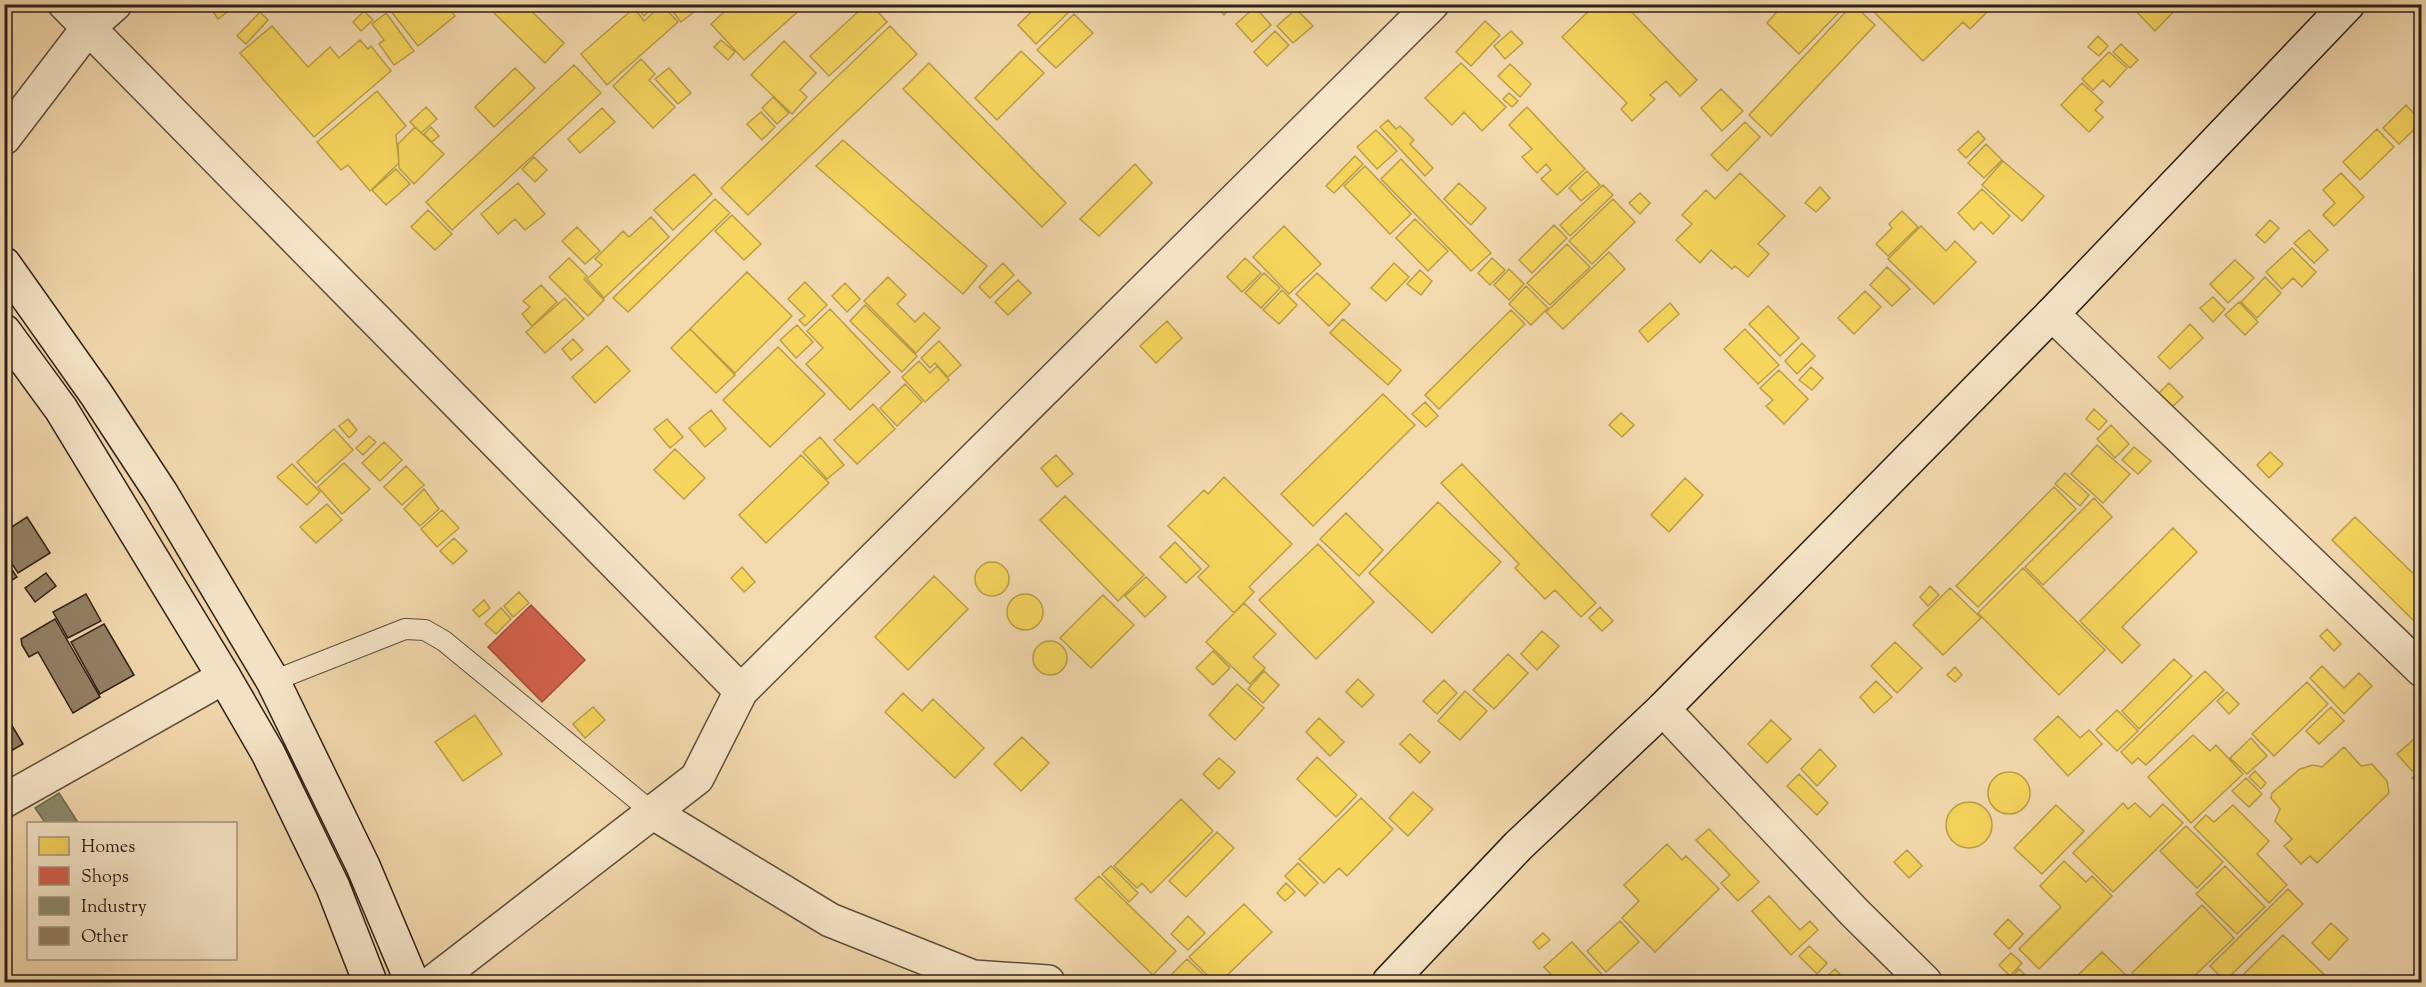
<svg xmlns="http://www.w3.org/2000/svg" width="2426" height="987" font-family="'Sorts Mill Goudy',serif">
<rect width="100%" height="100%" fill="#f3daae"/>
<filter id="stains"><feTurbulence type="fractalNoise" baseFrequency=".00333" numOctaves="4"/><feColorMatrix values="0 0 0 0 .2 0 0 0 0 .09 0 0 0 0 .02 0 0 0 .5 -.17"/></filter>
<radialGradient id="worn" r=".72"><stop offset=".6" stop-color="#630" stop-opacity="0"/><stop offset="1" stop-color="#630" stop-opacity=".3"/></radialGradient>
<!-- homes -->
<path fill="#f6d55c" stroke="#ba9f47" stroke-width="1.5" d="M208,4H238L218,19Z
M397,4H446L455,16L418,46L390,10Z
M524,4L564,43L545,63L486,5Z
M637,4H656L644,16L635,6Z
M667,4H704L681,22Z
M733,4H803L804,6L744,60L711,24Z
M871,4L887,22L829,76L810,56L860,10L856,4Z
M1039,4H1070L1073,8L1036,44L1018,25Z
M1214,4H1235L1224,15Z
M1596,4H1624L1697,80L1680,96L1666,81L1650,95L1655,99L1632,121L1621,109L1627,103L1562,37Z
M1784,4H1847L1799,54L1767,23Z
M1853,4L1875,25L1771,136L1749,115Z
M1876,4H1995L1970,29L1963,22L1923,61L1871,9Z
M2137,4H2181L2155,31L2133,8Z
M662,5L678,22L607,85L581,54L634,8L644,21Z
M1255,7L1271,25L1252,42L1236,24Z
M1296,9L1313,26L1293,43L1277,26Z
M364,11L373,20L361,31L353,22Z
M260,12L268,20L246,44L237,36Z
M386,13L414,51L394,65L379,44L384,40L372,24Z
M1074,14L1093,33L1056,68L1037,50Z
M1485,21L1500,35L1471,66L1456,52Z
M272,26L308,67L330,47L339,58L360,40L368,49L371,46L391,71L314,137L240,53Z
M890,26L917,54L748,215L721,188Z
M1275,31L1289,45L1267,66L1254,52Z
M1511,31L1523,43L1505,59L1494,46Z
M2098,36L2108,46L2099,56L2088,47Z
M721,40L735,52L728,60L714,47Z
M784,41L816,73L800,90L807,97L792,114L751,75Z
M2121,44L2138,60L2130,68L2113,52Z
M1021,51L1044,73L997,120L975,98Z
M2109,52L2127,68L2110,87L2103,80L2093,90L2082,79Z
M641,59L655,74L649,80L675,107L653,128L613,86Z
M929,63L1066,203L1042,227L903,89Z
M1461,63L1506,107L1482,131L1464,112L1452,125L1425,98Z
M1510,64L1531,84L1520,97L1498,76Z
M574,65L601,93L452,230L426,202Z
M515,68L535,88L494,127L475,107Z
M669,68L691,93L678,104L655,79Z
M2082,83L2103,102L2095,110L2103,117L2089,132L2061,105Z
M1721,89L1743,111L1722,131L1701,108Z
M377,91L406,126L396,135L399,163L370,191L348,165L341,170L317,142Z
M1509,93L1518,101L1512,107L1503,99Z
M773,97L789,113L777,124L762,108Z
M2406,105L2422,122L2399,144L2383,128Z
M426,107L437,119L421,133L410,122Z
M1527,107L1585,169L1557,195L1541,179L1551,170L1546,164L1537,173L1522,157L1532,149L1509,125Z
M602,108L615,122L580,153L568,139Z
M761,112L775,127L762,140L747,124Z
M1388,120L1396,129L1400,126L1414,140L1410,144L1433,168L1425,176L1380,127Z
M1745,122L1760,137L1727,171L1711,155Z
M415,127L444,154L414,184L399,168L398,144Z
M431,127L439,136L432,142L424,134Z
M2377,129L2394,147L2360,180L2343,162Z
M1376,130L1397,151L1377,169L1357,147Z
M1978,131L1985,139L1966,158L1958,150Z
M843,140L987,266L963,294L816,166Z
M1986,144L2002,160L1984,178L1968,163Z
M1355,156L1363,164L1334,193L1326,186Z
M534,157L547,170L535,182L522,169Z
M1401,159L1491,253L1471,271L1381,179Z
M2003,161L2044,196L2022,221L1982,185Z
M1135,164L1152,183L1099,236L1080,219Z
M1365,166L1411,214L1390,234L1344,186Z
M396,169L410,184L386,205L372,190Z
M1587,171L1600,185L1581,201L1569,188Z
M1740,173L1785,216L1758,244L1769,254L1748,277L1735,266L1732,269L1711,250L1700,263L1676,240L1692,224L1682,215L1706,190L1715,199Z
M2341,173L2364,197L2334,226L2323,215L2335,203L2323,190Z
M694,174L712,194L673,230L654,210Z
M518,183L545,214L525,230L515,219L498,234L481,214Z
M1459,183L1486,208L1471,225L1444,199Z
M1603,185L1613,195L1570,236L1560,225Z
M1820,187L1830,198L1816,212L1805,203Z
M1982,189L2010,216L1993,234L1981,222L1974,230L1958,213Z
M1640,193L1650,203L1640,214L1629,203Z
M715,199L730,213L628,312L613,298Z
M1613,199L1635,222L1592,264L1569,241Z
M428,210L452,234L435,250L411,227Z
M1902,211L1918,227L1888,256L1876,244L1892,228L1889,224Z
M732,215L761,244L744,260L715,231Z
M651,217L669,237L604,298L587,279L602,265L595,259L623,231L629,237Z
M1415,219L1448,251L1428,271L1396,238Z
M2270,220L2279,228L2265,243L2256,235Z
M1554,225L1567,238L1532,273L1519,260Z
M1284,226L1321,264L1289,294L1253,257Z
M1921,226L1946,251L1955,241L1976,262L1934,304L1888,259Z
M577,227L600,251L585,264L562,241Z
M2309,230L2328,250L2314,263L2294,243Z
M1567,244L1590,267L1550,305L1527,283Z
M2292,248L2316,272L2302,287L2293,278L2282,289L2266,272Z
M1609,252L1625,269L1563,329L1546,312Z
M569,258L587,276L584,279L604,300L588,316L549,277Z
M1245,258L1261,273L1242,292L1227,277Z
M1492,258L1505,270L1490,285L1478,273Z
M2235,260L2254,278L2228,303L2210,284Z
M1003,263L1014,275L990,298L979,287Z
M1394,263L1409,277L1386,301L1371,288Z
M1887,267L1910,289L1892,306L1870,285Z
M1509,269L1524,284L1509,300L1494,285Z
M1420,270L1432,281L1421,295L1407,284Z
M747,272L792,316L735,373L690,329Z
M1264,273L1280,288L1261,308L1245,293Z
M1317,273L1350,304L1329,326L1296,294Z
M888,277L906,295L897,304L915,322L924,313L940,328L916,353L864,301Z
M2265,277L2281,293L2257,318L2241,302Z
M1018,280L1031,293L1008,315L995,302Z
M805,282L827,305L805,326L799,320L805,316L788,299Z
M845,283L860,299L847,312L832,296Z
M541,285L557,302L532,326L522,314L530,307L523,301Z
M1526,286L1548,308L1531,325L1509,304Z
M1282,290L1297,305L1279,324L1263,310Z
M1865,291L1881,307L1854,334L1838,318Z
M2213,297L2225,309L2213,322L2200,308Z
M565,298L584,319L545,353L526,332Z
M2239,302L2258,322L2245,335L2225,315Z
M1670,303L1679,314L1648,342L1639,331Z
M865,305L917,356L902,372L850,321Z
M1768,306L1799,338L1780,356L1749,324Z
M830,309L890,372L850,410L806,364L823,348L807,331Z
M1511,310L1525,324L1439,409L1425,395Z
M1343,319L1401,370L1388,385L1330,333Z
M1167,321L1182,338L1156,363L1140,346Z
M2190,324L2203,338L2170,369L2158,357Z
M797,325L813,342L796,358L780,340Z
M690,329L735,375L716,393L671,348Z
M1745,329L1779,365L1758,384L1724,349Z
M573,339L583,350L571,360L562,349Z
M939,341L961,365L948,377L935,363L930,368L921,358Z
M1802,343L1815,356L1797,374L1785,361Z
M607,346L630,371L595,403L572,377Z
M778,347L825,394L770,447L723,400Z
M919,361L930,373L937,366L949,380L925,402L902,377Z
M1811,367L1823,378L1812,390L1799,380Z
M1779,370L1808,399L1784,424L1766,406L1773,400L1760,388Z
M2169,383L2183,397L2172,407L2159,393Z
M905,384L922,402L897,426L880,408Z
M1383,394L1415,425L1313,526L1281,494Z
M1425,402L1438,416L1426,427L1412,414Z
M873,404L895,429L857,464L834,440Z
M2094,409L2107,421L2099,430L2086,419Z
M711,410L726,429L705,447L689,428Z
M1621,413L1634,425L1622,437L1609,425Z
M348,419L357,430L349,438L339,426Z
M667,419L683,437L670,448L654,429Z
M2111,425L2129,444L2115,458L2097,439Z
M334,429L353,450L316,483L297,462Z
M369,436L376,442L363,455L356,448Z
M820,437L844,465L827,479L803,452Z
M384,442L402,460L380,481L362,463Z
M2097,445L2130,474L2103,503L2071,474Z
M2134,447L2151,461L2138,474L2122,460Z
M675,449L705,478L684,499L654,470Z
M2270,452L2283,464L2269,478L2257,465Z
M801,455L829,483L766,543L739,515Z
M1056,455L1073,474L1057,487L1041,468Z
M344,463L370,489L342,514L318,487Z
M292,464L320,492L307,505L277,477Z
M1462,464L1596,603L1581,617L1555,590L1545,599L1515,568L1519,564L1441,483Z
M406,466L424,485L402,505L384,487Z
M2065,473L2089,495L2080,506L2055,484Z
M1224,477L1292,544L1249,587L1254,592L1234,613L1198,577L1209,566L1168,526L1204,490L1208,494Z
M1685,478L1703,495L1669,532L1651,515Z
M2054,487L2076,509L1978,607L1956,586Z
M424,489L439,509L420,526L404,509Z
M1065,496L1144,575L1118,601L1040,520Z
M2094,498L2112,517L2043,585L2025,567Z
M1438,502L1501,562L1432,633L1369,573Z
M327,504L342,520L316,543L300,527Z
M442,510L459,528L437,547L421,529Z
M1346,513L1383,550L1359,576L1320,539Z
M2355,517L2422,582V617L2416,623L2332,540Z
M2173,528L2197,552L2122,627L2140,645L2122,663L2080,621Z
M454,538L467,551L453,564L440,551Z
M1175,542L1201,569L1186,583L1160,557Z
M1318,544L1374,602L1316,659L1259,600Z
M975 579a17 17 0 1 1 34 0a17 17 0 1 1-34 0Z
M742,567L755,582L744,592L731,578Z
M2023,568L2105,650L2059,695L1978,613Z
M934,576L968,609L908,670L875,637Z
M1146,577L1166,597L1145,617L1125,596Z
M1930,586L1939,595L1928,606L1920,597Z
M1950,588L1981,618L1943,655L1913,625Z
M519,592L529,603L513,617L504,606Z
M1007 612a18 18 0 1 1 36 0a18 18 0 1 1-36 0Z
M1103,595L1134,625L1091,668L1060,638Z
M484,600L490,608L479,617L473,610Z
M1244,603L1276,634L1253,657L1265,668L1250,684L1206,642Z
M1600,607L1613,621L1602,631L1589,618Z
M501,608L511,619L496,634L485,624Z
M2327,629L2341,644L2334,651L2320,636Z
M1542,631L1559,646L1537,670L1521,654Z
M1033 658a17 17 0 1 1 34 0a17 17 0 1 1-34 0Z
M1895,642L1922,668L1897,693L1871,666Z
M1213,651L1230,668L1213,685L1196,668Z
M1508,654L1528,673L1494,709L1473,690Z
M2174,659L2192,676L2139,729L2122,711Z
M2322,666L2344,688L2359,673L2372,686L2344,714L2310,678Z
M1955,667L1962,675L1955,682L1947,675Z
M1264,671L1279,685L1263,703L1248,689Z
M2205,671L2224,690L2146,765L2138,758L2132,764L2121,752Z
M1358,679L1374,695L1362,707L1346,692Z
M1444,680L1457,693L1437,714L1423,701Z
M1876,681L1892,697L1874,713L1860,697Z
M2307,682L2328,704L2274,756L2252,734Z
M1237,684L1264,708L1235,740L1209,715Z
M1465,691L1487,711L1460,740L1438,721Z
M2227,692L2239,704L2229,714L2217,701Z
M903,693L922,711L933,699L984,748L955,778L885,712Z
M593,707L605,720L585,738L573,724Z
M2331,707L2344,721L2319,744L2306,731Z
M2117,710L2138,731L2117,751L2096,730Z
M475,715L502,754L463,781L435,742Z
M2058,716L2080,738L2089,730L2102,744L2068,776L2034,739Z
M1319,718L1344,742L1330,756L1306,732Z
M1771,720L1791,739L1767,763L1748,744Z
M2422,732V762L2412,771L2397,754Z
M1410,734L1430,752L1420,763L1400,744Z
M2193,735L2210,751L2216,745L2243,774L2191,823L2148,777Z
M1022,737L1049,763L1021,791L994,764Z
M2251,738L2267,756L2247,774L2230,758Z
M2344,747L2361,766L2372,764L2387,781L2389,793L2317,863L2310,856L2301,864L2284,846L2292,839L2275,821L2280,809L2271,798L2272,793L2300,769L2313,765L2322,767Z
M1820,749L1836,766L1817,786L1801,769Z
M1317,757L1357,795L1336,817L1297,779Z
M1219,758L1235,772L1219,789L1203,774Z
M2422,769V788L2412,778Z
M2255,771L2266,783L2261,789L2249,777Z
M1988 793a21 21 0 1 1 42 0a21 21 0 1 1-42 0Z
M1799,774L1828,803L1817,815L1787,786Z
M2246,778L2262,794L2249,807L2232,791Z
M1413,792L1433,809L1408,836L1389,818Z
M1361,798L1393,829L1347,876L1339,868L1324,883L1299,859Z
M1181,799L1213,831L1151,893L1142,883L1137,888L1114,866Z
M1946 825a23 23 0 1 1 46 0a23 23 0 1 1-46 0Z
M2123,803L2128,809L2135,803L2150,817L2163,804L2183,823L2113,892L2073,853Z
M2056,805L2084,831L2042,874L2014,848Z
M2233,805L2269,841L2257,854L2287,885L2269,903L2194,827L2206,815L2214,822Z
M2186,826L2223,862L2197,888L2160,851Z
M1709,829L1759,882L1738,901L1721,883L1730,875L1696,840Z
M1217,832L1234,848L1186,897L1169,881Z
M1667,844L1682,860L1686,856L1719,889L1655,952L1622,918L1639,901L1624,885Z
M1907,850L1922,866L1909,878L1894,862Z
M2064,861L2086,882L2092,876L2112,896L2039,969L2019,949L2061,907L2040,886Z
M1298,863L1318,883L1305,896L1285,876Z
M1111,866L1138,893L1129,902L1102,874Z
M2225,866L2265,907L2237,934L2196,894Z
M1099,876L1176,951L1153,975L1075,899Z
M1286,883L1295,892L1285,901L1277,893Z
M2288,889L2303,904L2225,981L2210,966Z
M1769,896L1800,930L1810,921L1818,930L1791,955L1752,911Z
M1244,904L1272,932L1220,982H1214L1189,957Z
M2202,905L2234,938L2188,982H2141L2132,973Z
M1188,916L1205,933L1188,950L1171,934Z
M2008,919L2023,934L2009,949L1994,934Z
M1620,921L1639,942L1606,972L1587,951Z
M2331,923L2348,939L2329,960L2312,943Z
M1543,933L1550,940L1539,949L1533,942Z
M2283,935L2332,982H2236Z
M1572,942L1608,981L1558,982L1544,967Z
M1809,946L1827,963L1817,974L1799,956Z
M2102,952L2133,982H2071Z
M2011,953L2022,963L2010,976L1999,965Z
M1187,959L1211,982H1171L1167,979Z
M1835,969L1847,982L1822,981Z
M2019,969L2032,982H2012L2009,980Z"/>
<!-- shops -->
<path fill="#d6604d" stroke="#a44d3d" stroke-width="1.5" d="M531,605L585,660L542,702L488,647Z"/>
<!-- industry -->
<path fill="#8c8c6e" stroke="#706c54" stroke-width="1.5" d="M59,793L79,824H46L35,808Z"/>
<!-- building -->
<path fill="#948166" stroke="#2e2017" stroke-width="1.5" d="M27,517L50,553L18,573L4,552V539L10,535L7,530Z
M4,558L17,577L4,585Z
M46,573L56,586L35,602L25,588Z
M86,594L101,621L68,638L53,612Z
M55,619L100,697L73,713L38,652L29,657L22,645L21,639Z
M104,624L134,675L100,694L71,642Z
M11,724L23,744L4,755V728Z"/>
<g fill="none" stroke-linecap="round" stroke-linejoin="round">
<defs>
<path id="lane" d="M273,681L405,629L425,630L444,641L652,812"/>
<path id="street" d="M65,4L741,691
M4,138L88,28L115,4
M2052,314L2422,670
M1663,709L1855,913L1925,982
M4,801L224,677
M652,812L830,920L973,977L1048,982
M433,982L697,778L741,691L1432,4"/>
<path id="secondary" d="M4,264L96,394L161,493L273,681L363,866L412,982
M4,331L61,409L224,677L268,753L333,887L370,982
M1389,982L1518,846L1663,709L2052,314L2348,4"/>
</defs>
<!-- lane casing -->
<use href="#lane" stroke="#5f4e3d" stroke-width="22"/>
<!-- street casing -->
<use href="#street" stroke="#5f4e3d" stroke-width="36"/>
<!-- secondary casing -->
<use href="#secondary" stroke="#2e2017" stroke-width="36"/>
<!-- lane -->
<use href="#lane" stroke="#f7e7ca" stroke-width="20"/>
<!-- street -->
<use href="#street" stroke="#f7e7ca" stroke-width="33"/>
<!-- secondary -->
<use href="#secondary" stroke="#f7e7ca" stroke-width="33"/>
</g>
<!-- margin -->
<rect width="2426" height="987" fill="none" stroke="#f3daae" stroke-width="24"/>
<rect x="6" y="6" width="2414" height="975" fill="none" stroke="#2e2017" stroke-width="3"/>
<rect x="12" y="12" width="2402" height="963" fill="none" stroke="#2e2017" stroke-width="1.5"/>
<!-- legend -->
<rect x="27" y="822" width="210" height="138" fill="#f7e7ca" stroke="#a79782" stroke-width="1.5"/>
<rect x="39" y="837" width="30" height="18" fill="#f6d55c" stroke="#a79782" stroke-width="1.5"/>
<text x="81" y="852" font-size="18" fill="#2e2017">Homes</text>
<rect x="39" y="867" width="30" height="18" fill="#d6604d" stroke="#a79782" stroke-width="1.5"/>
<text x="81" y="882" font-size="18" fill="#2e2017">Shops</text>
<rect x="39" y="897" width="30" height="18" fill="#8c8c6e" stroke="#a79782" stroke-width="1.5"/>
<text x="81" y="912" font-size="18" fill="#2e2017">Industry</text>
<rect x="39" y="927" width="30" height="18" fill="#948166" stroke="#a79782" stroke-width="1.5"/>
<text x="81" y="942" font-size="18" fill="#2e2017">Other</text>
<rect width="100%" height="100%" filter="url(#stains)"/>
<rect width="100%" height="100%" fill="url(#worn)"/>
</svg>
